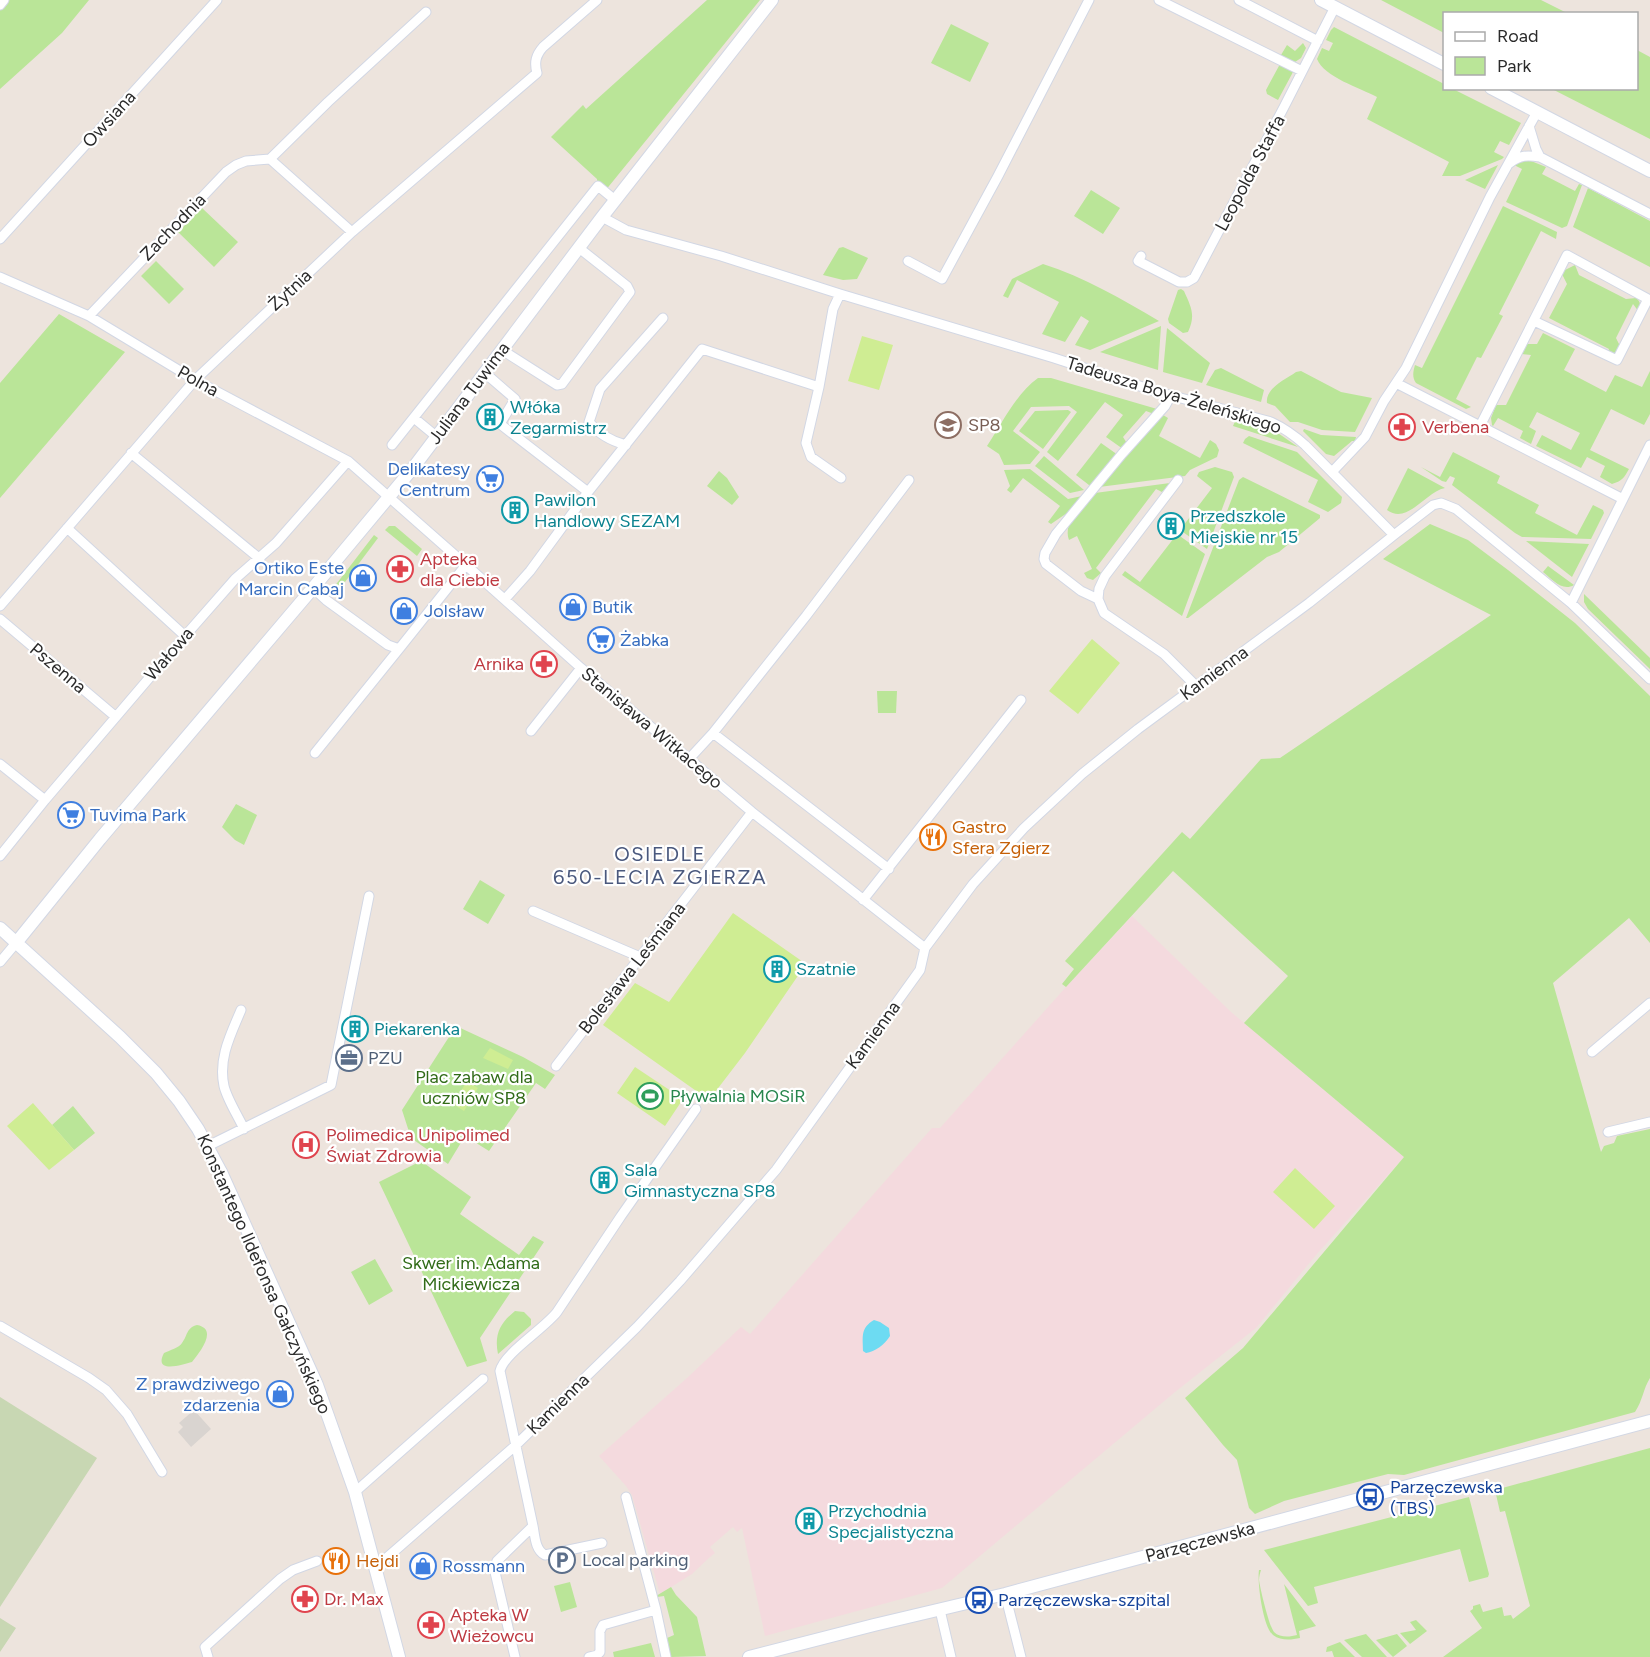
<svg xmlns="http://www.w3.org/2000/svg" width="1650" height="1657" font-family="Figtree,sans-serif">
<rect width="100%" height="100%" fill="#ede4dd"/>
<!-- medical -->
<path fill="#f4dade" d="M1132,916L1231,1012L1404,1157L1316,1255L1256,1328L1175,1392L942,1588L765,1636L742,1528L737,1532L733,1527L710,1547L715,1553L710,1557L692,1574L660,1594L632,1495L626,1486L599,1456L687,1378L741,1327L750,1334L932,1128H940L1066,987Z"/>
<!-- green -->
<path fill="#bae598" d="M0,0H89L62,33L0,89Z
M707,0H760L605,191L598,186L597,179L551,137L583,105L586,109Z
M1381,0H1541L1567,13L1444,14V33Z
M951,24L989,43L970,82L931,63Z
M1334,27L1444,84V88L1453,89L1521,123L1509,145L1500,141L1494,152L1504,157L1502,159L1460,176H1442L1449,162L1367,119L1377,97C1360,88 1324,77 1317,59L1322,48L1329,51L1333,43L1326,40L1331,30Z
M1303,43L1306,48L1301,58L1295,62L1281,55L1287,45L1295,51Z
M1637,50L1650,57V139L1552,89L1636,88Z
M1280,64L1293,72L1278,100L1267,94L1266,90Z
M1526,159L1546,167L1542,174L1575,191L1579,184L1582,185L1567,226L1562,228L1506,202L1522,169L1514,165Z
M1498,165L1485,189L1465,180Z
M1588,188L1650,221V267L1573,227Z
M1091,190L1120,208L1103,234L1074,216Z
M1503,206L1557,232L1556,239L1541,231L1499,314L1503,316L1481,358L1477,357L1456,399L1471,407L1466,409L1416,383C1412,377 1413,372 1415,365L1422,368Z
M202,208L238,242L214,267L178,232Z
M843,247L868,258L857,279L843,280L823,275L839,248Z
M156,261L184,289L169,304L141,276Z
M1043,264C1084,277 1122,299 1159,321L1090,350L1075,345L1089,321L1081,316L1065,342L1042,334L1059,302L1017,280L1008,298L1003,296L1012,279Z
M1575,265L1579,275L1626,299L1636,298C1641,302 1641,306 1639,312L1633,304L1616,338L1621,348L1619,352L1614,354L1608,352L1609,349L1549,318L1567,284L1561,272Z
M1181,289L1184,291C1191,307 1196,315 1188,332L1183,333L1169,323L1168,319L1178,290Z
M59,314L125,352L0,498V383Z
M1161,326L1158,370L1100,352Z
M1167,328L1210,363L1202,383L1163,372Z
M1543,333L1575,349L1564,370L1606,392L1615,375L1642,387L1650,371V414L1644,425L1611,409L1590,450L1629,469C1624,478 1622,481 1612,484L1600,477L1605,466L1587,457L1581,468L1536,446L1542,435L1571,450L1580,433L1537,412L1529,427L1536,431L1531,444L1520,438L1523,431L1498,418L1493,426L1492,425L1491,418L1496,405H1506L1531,355L1522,354L1527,344H1537Z
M1221,368L1264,390L1261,402L1206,385L1215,370Z
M1301,371L1341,392L1372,398L1355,432L1322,430L1298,422H1290L1275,406L1267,403C1265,388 1285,380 1296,372Z
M1038,378H1051L1157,409L1154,414L1146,411L1123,437L1128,445L1123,449L1106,437L1123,415L1105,402L1058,461L1047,452L1077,412L1069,406L1031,407L1013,431L1040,452L1030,464L1004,465L999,454L987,446C1002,423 1016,394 1038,378Z
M1068,410L1071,412L1043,449L1019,431L1035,411Z
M1163,415L1168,418L1159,436L1200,458L1210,440L1216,444L1219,450L1217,457L1190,470L1185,476L1099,487Z
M1236,419L1275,431L1298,447L1233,426Z
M1304,429L1321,435L1356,437L1355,441H1352L1334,456L1326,454L1303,431Z
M1249,436L1297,452L1342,497L1341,503L1328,512L1308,502L1318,480L1243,443L1245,439Z
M1101,443L1118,455L1093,485H1089L1076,475Z
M1453,452L1500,476L1497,483L1539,505L1535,513L1577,535L1593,505L1603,510L1604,513L1591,539L1522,537L1515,533L1452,485L1455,478L1450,476L1446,482L1442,481L1421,467L1440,477Z
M1044,456L1084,490L1070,493L1035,466Z
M1215,467L1232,472L1234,477L1207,549L1180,530L1212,488L1197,476L1199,472Z
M1408,468L1445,488C1425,492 1408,525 1387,510Z
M1030,469L1068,499L1082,496L1067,513L1051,524L1048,522L1060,506L1023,478L1011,493L1007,490L1010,486L1004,470Z
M719,471L727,478L739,497L732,505L707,486Z
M1243,477L1320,515V518L1279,552L1267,557L1188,618H1186L1239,480Z
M1170,483L1162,492L1156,489L1096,568L1101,573L1093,580L1087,578L1084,573L1092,569L1077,536L1069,540C1062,522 1084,505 1095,493Z
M1430,524L1468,540L1508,570L1575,623L1650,696V943L1629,918L1553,983L1601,1152L1604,1146L1614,1143L1617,1136L1650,1129V1378C1643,1389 1643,1400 1635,1412L1404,1475L1388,1474L1284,1501L1255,1514L1249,1508L1237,1460L1223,1445L1185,1398L1243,1348L1404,1157L1244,1023L1288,976L1173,871L1066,987L1062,984L1074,969L1065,961L1182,832L1190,839L1261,759L1280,758L1491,615L1383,559Z
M389,526H395L422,549L417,556L385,530Z
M1177,534L1205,554L1182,616L1122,575L1125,571L1140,582Z
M374,535L378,538L339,590L334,587Z
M1526,541L1589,544L1572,577Z
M1548,566L1574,585C1562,592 1552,579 1543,572Z
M1584,594L1650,658V669L1588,609L1584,602Z
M877,691H897L896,713H878Z
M236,804L257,815L244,845L235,840L222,827Z
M480,880L505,895L488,924L463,909Z
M456,1026L523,1057L555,1075L545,1089L536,1083L489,1151L465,1136L448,1164L411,1138L402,1110Z
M73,1106L95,1133L74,1150L52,1125Z
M421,1161L471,1197L460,1214L519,1255L533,1236L544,1242L480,1338L487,1361L467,1367L379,1182Z
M375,1259L393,1291L369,1305L351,1272Z
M515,1311L524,1312L531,1319V1325L498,1354C494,1335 500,1323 515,1311Z
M197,1325C219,1329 199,1353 192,1362C182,1365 153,1374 164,1353C170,1350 179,1348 182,1343C188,1335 186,1328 197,1325Z
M1650,1448V1657H1443L1482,1628L1470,1611L1473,1609V1606L1480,1604L1483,1612L1502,1607L1504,1616L1511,1615L1513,1619L1530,1606L1505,1511L1500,1512L1495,1490Z
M1469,1497L1489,1574L1488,1577L1469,1582L1460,1549L1314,1587L1318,1603L1308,1606L1264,1550Z
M1259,1570H1261C1260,1573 1259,1577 1259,1580C1260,1588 1269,1626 1274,1632C1280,1638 1290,1637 1297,1635L1284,1584L1316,1626L1299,1631L1300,1638C1291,1640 1281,1641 1273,1635C1263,1627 1257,1582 1259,1570Z
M570,1582L577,1607L561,1612L554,1586Z
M671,1587L676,1595L697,1617L706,1656L671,1657L667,1638L674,1635L664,1596L657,1597L656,1596Z
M1416,1620L1427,1631L1410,1644L1400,1633L1416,1630L1410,1622Z
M1366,1634L1387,1657H1362L1344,1640Z
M1397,1634L1407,1646L1393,1657L1376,1640Z
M1340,1642L1355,1657H1334L1332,1651L1326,1652L1327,1647Z
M651,1643L655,1657H614L613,1652Z"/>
<!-- cemetery -->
<path fill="#c8d7b3" d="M0,1397L97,1458L0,1607Z
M0,1618L16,1628L0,1652Z"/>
<!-- pitch -->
<path fill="#cfed93" d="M862,336L893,345L879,390L848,381Z
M1092,639L1120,663L1078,714L1049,691Z
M733,913L806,964L745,1053L709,1100L603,1025L635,983L669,1002Z
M490,1048L513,1060L508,1069L483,1058Z
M635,1067L683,1099L665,1126L617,1093Z
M467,1081L478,1088L464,1111L453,1104Z
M33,1103L74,1150L49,1170L7,1126Z
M1295,1168L1335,1206L1314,1229L1273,1192Z"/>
<!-- plaza -->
<path fill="#d9d4d0" d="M194,1410L211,1429L191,1447L178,1432L183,1427L179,1423Z"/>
<!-- water -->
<path fill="#6ddbf2" d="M874,1320L880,1322L889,1328L890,1336C885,1344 875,1352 866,1353L863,1351C863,1337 860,1328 874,1320Z"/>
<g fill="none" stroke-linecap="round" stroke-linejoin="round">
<defs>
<path id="minor" d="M1159,0L1302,71
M1239,0L1318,41
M0,5L4,0
M1537,112L1490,197L1406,368L1396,383L1623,499L1650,445
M1529,126L1536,149L1540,157
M270,159L352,232
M1510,163C1520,155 1527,155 1540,157L1650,214
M602,217L626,230L721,256L840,294L1054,358L1158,392L1271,422C1284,428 1294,435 1305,445L1394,535L1433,505L1441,503L1456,509L1571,603L1650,679
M0,239L217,0
M1141,256L1138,261L1179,282H1187L1194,278L1284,107L1335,7
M908,261L942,279L998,176L1089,0
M0,277L89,316L195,380L348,461L466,565L581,668L752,812L925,948
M89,316L226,172L236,165L246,161L270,159L328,102L426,12
M502,350L557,385L562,384L630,292L627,286L579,248
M485,373L515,399L500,424L588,492
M819,387L806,443L811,457L841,478
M1171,395L1165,406L1122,454L1056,534L1045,553L1044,559L1046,564L1081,591L1098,599L1104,613L1164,654L1196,686
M414,418L437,437
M1480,426L1567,255L1648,299L1617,360L1534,321
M392,445L598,186L615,200
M626,445C611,441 599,435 589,422L600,389L663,318
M131,453L260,559
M1332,472L1365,437L1384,401L1396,383
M67,528L185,636
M313,588L326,600L388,645L399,649L466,565
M505,599L530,571L588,492L702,349L819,387L833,309L840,294
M1098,599L1099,589L1105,576L1178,480
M1571,603L1623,499
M0,606L195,380L352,232L537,73C534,62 536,55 543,47L597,0
M0,619L116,717
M531,731L581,668
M713,733L889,869
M315,753L399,649
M689,759L713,733L806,616L909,480
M0,764L45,800
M0,856L45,800L185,636L235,579L276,543L348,461
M863,900L1021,700
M533,911L640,957
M0,962L16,943
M241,1010C231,1034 218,1058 224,1086C227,1099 238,1116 244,1129
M1592,1052L1650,1003
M556,1066L752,812
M1608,1132L1650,1122
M208,1146L331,1085L369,896
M0,1326L89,1378L106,1390L127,1414L162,1472
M355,1492L483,1379
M626,1497L656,1610L666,1657
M533,1526C535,1536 535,1550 545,1555L602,1543
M375,1568L516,1445L637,1327L680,1281L776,1170L920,970L925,948L973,884L1024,828L1082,774L1138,729L1309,603L1394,535
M1005,1594L1021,1657
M940,1610L951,1657
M208,1657L205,1647L280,1579L293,1570L317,1561
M515,1657L494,1568L497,1561L533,1526L500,1371C504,1353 544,1329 557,1312L621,1216L696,1109
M589,1657L597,1655L600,1652V1631L603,1625L656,1610"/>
<path id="tertiary" d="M1321,0L1444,64
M1491,88L1650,171
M0,928L120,1037L156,1073L179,1101L198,1129L221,1172L317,1385L355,1492L399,1657
M16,943L100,839L313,588L413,468L602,217L772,0
M749,1657L874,1625L1005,1594L1650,1421"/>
</defs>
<!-- minor casing -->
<use href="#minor" stroke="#d2d7e4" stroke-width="11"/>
<!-- tertiary casing -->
<use href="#tertiary" stroke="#d2d7e4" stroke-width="14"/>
<!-- minor -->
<use href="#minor" stroke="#fff" stroke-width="9"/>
<!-- tertiary -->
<use href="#tertiary" stroke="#fff" stroke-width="12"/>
</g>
<!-- icons -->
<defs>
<symbol id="building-ring" viewBox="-11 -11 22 22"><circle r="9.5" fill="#fff" stroke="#0f9aa8" stroke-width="1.5"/><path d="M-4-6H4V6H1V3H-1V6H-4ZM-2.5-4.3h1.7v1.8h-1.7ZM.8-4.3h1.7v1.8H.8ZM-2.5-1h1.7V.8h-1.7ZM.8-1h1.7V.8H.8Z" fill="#0f9aa8"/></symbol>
<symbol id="school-ring" viewBox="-11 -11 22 22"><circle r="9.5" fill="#fff" stroke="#8d6e63" stroke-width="1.5"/><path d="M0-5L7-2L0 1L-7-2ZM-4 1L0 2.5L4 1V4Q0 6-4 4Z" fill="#8d6e63"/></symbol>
<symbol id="pharmacy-ring" viewBox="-11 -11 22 22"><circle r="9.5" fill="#fff" stroke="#e0444e" stroke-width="1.5"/><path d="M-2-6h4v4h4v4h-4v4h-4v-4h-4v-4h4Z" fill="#e0444e"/></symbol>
<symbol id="supermarket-ring" viewBox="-11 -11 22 22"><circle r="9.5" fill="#fff" stroke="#3f7fe0" stroke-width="1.5"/><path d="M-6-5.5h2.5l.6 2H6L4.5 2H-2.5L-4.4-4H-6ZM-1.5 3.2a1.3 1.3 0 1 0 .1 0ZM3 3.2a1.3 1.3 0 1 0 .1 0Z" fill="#3f7fe0"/></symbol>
<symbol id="shop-ring" viewBox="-11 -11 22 22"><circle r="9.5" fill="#fff" stroke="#3f7fe0" stroke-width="1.5"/><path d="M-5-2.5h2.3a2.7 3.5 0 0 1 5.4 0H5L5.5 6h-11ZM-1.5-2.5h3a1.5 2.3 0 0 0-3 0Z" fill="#3f7fe0"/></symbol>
<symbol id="restaurant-ring" viewBox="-11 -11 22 22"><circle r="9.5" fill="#fff" stroke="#e8710a" stroke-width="1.5"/><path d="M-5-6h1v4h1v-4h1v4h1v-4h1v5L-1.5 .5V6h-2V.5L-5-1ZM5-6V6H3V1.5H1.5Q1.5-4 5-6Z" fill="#e8710a"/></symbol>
<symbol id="office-ring" viewBox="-11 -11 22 22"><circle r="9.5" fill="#fff" stroke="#5c6f8a" stroke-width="1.5"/><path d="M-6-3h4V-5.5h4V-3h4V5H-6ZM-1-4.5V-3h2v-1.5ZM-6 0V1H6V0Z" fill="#5c6f8a"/></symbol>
<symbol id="stadium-ring" viewBox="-11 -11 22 22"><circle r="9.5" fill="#fff" stroke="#2e9e5b" stroke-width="1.5"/><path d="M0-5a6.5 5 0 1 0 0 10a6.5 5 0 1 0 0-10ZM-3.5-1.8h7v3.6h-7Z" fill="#2e9e5b"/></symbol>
<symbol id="hospital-ring" viewBox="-11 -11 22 22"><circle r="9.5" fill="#fff" stroke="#e0444e" stroke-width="1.5"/><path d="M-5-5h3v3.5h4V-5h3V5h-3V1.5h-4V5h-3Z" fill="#e0444e"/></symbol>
<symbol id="bus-ring" viewBox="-11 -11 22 22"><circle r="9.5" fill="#fff" stroke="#1a4fb4" stroke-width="1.5"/><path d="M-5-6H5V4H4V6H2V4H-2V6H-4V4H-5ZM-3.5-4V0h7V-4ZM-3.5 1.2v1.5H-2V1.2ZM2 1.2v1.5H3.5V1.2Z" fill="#1a4fb4"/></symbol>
<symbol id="parking-ring" viewBox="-11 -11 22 22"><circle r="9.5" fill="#fff" stroke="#5c6f8a" stroke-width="1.5"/><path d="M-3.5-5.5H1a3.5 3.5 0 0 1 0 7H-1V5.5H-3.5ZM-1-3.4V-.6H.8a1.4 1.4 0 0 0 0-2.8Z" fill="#5c6f8a"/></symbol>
</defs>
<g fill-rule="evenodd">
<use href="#building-ring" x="475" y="402" width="30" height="30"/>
<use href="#school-ring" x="933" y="410" width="30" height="30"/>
<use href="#pharmacy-ring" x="1387" y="412" width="30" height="30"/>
<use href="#supermarket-ring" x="475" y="464" width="30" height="30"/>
<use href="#building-ring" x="500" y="495" width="30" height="30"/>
<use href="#building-ring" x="1156" y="511" width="30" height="30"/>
<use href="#pharmacy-ring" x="385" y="554" width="30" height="30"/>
<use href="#shop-ring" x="348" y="563" width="30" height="30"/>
<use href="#shop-ring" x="558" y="592" width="30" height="30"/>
<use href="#shop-ring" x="389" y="596" width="30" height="30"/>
<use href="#supermarket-ring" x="586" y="625" width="30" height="30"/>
<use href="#pharmacy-ring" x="529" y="649" width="30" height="30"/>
<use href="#supermarket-ring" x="56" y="800" width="30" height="30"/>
<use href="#restaurant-ring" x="918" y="822" width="30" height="30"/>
<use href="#building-ring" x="762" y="954" width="30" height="30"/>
<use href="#building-ring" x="340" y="1014" width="30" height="30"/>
<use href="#office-ring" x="334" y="1043" width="30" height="30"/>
<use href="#stadium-ring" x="635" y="1081" width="30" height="30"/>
<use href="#hospital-ring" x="291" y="1130" width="30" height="30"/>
<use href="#building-ring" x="589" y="1165" width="30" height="30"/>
<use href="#shop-ring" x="265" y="1379" width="30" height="30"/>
<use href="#bus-ring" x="1355" y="1482" width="30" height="30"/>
<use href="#building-ring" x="794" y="1506" width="30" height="30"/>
<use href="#parking-ring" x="547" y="1545" width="30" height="30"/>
<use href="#restaurant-ring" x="321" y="1546" width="30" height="30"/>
<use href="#shop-ring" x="408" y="1551" width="30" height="30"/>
<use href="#pharmacy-ring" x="290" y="1584" width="30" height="30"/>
<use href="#bus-ring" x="964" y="1585" width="30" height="30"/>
<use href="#pharmacy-ring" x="416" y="1610" width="30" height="30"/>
</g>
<g text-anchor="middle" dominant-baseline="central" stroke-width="4.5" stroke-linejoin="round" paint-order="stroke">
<!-- street labels -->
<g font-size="18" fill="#2b2b2b" stroke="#fff">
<text transform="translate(109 119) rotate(-48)">Owsiana</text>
<text transform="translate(1250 173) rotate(-62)">Leopolda Staffa</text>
<text transform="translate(173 227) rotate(-46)">Zachodnia</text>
<text transform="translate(290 290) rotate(-43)">Żytnia</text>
<text transform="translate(198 381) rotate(29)">Polna</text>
<text transform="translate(469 393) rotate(-53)">Juliana Tuwima</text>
<text transform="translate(1174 395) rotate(17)">Tadeusza Boya-Żeleńskiego</text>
<text transform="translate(169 654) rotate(-49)">Wałowa</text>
<text transform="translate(58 668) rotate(40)">Pszenna</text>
<text transform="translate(1214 673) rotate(-36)">Kamienna</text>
<text transform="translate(652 728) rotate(40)">Stanisława Witkacego</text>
<text transform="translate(632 968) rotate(-52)">Bolesława Leśmiana</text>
<text transform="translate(873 1035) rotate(-54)">Kamienna</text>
<text transform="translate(264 1274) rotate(66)">Konstantego Ildefonsa Gałczyńskiego</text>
<text transform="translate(558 1404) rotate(-44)">Kamienna</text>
<text transform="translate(1200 1542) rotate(-15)">Parzęczewska</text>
</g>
<!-- culture labels -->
<g font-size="18" fill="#0d838f" stroke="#fff" text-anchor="start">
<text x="510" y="407">Włóka<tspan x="510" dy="21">Zegarmistrz</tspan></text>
<text x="534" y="500">Pawilon<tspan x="534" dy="21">Handlowy SEZAM</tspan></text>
<text x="1190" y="516">Przedszkole<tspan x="1190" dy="21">Miejskie nr 15</tspan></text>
<text x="796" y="969">Szatnie</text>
<text x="374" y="1029">Piekarenka</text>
<text x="624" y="1170">Sala<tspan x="624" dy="21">Gimnastyczna SP8</tspan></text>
<text x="828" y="1511">Przychodnia<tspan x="828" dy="21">Specjalistyczna</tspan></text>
</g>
<!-- education labels -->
<g font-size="18" fill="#785e54" stroke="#fff" text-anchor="start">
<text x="968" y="425">SP8</text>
</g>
<!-- health labels -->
<g font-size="18" fill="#be3a42" stroke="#fff" text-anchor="start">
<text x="1422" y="427">Verbena</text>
<text x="420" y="559">Apteka<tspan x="420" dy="21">dla Ciebie</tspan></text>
<text x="524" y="664" text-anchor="end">Arnika</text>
<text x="326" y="1135">Polimedica Unipolimed<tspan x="326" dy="21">Świat Zdrowia</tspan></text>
<text x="324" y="1599">Dr. Max</text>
<text x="450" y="1615">Apteka W<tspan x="450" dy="21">Wieżowcu</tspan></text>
</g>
<!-- shop labels -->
<g font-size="18" fill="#366cbe" stroke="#fff" text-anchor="start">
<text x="470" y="469" text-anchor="end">Delikatesy<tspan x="470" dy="21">Centrum</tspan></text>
<text x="344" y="568" text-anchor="end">Ortiko Este<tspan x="344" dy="21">Marcin Cabaj</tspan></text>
<text x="592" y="607">Butik</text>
<text x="424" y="611">Jolsław</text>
<text x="620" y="640">Żabka</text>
<text x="90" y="815">Tuvima Park</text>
<text x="260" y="1384" text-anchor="end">Z prawdziwego<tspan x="260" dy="21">zdarzenia</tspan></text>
<text x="442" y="1566">Rossmann</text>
</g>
<!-- food labels -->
<g font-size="18" fill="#c56008" stroke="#fff" text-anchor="start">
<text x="952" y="827">Gastro<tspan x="952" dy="21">Sfera Zgierz</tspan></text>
<text x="356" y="1561">Hejdi</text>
</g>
<!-- service labels -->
<g font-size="18" fill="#4e5e75" stroke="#fff" text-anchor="start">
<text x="368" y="1058">PZU</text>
<text x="582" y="1560">Local parking</text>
</g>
<!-- park labels -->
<g font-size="18" fill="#316b18" stroke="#fff">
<text x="474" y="1077">Plac zabaw dla<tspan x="474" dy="21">uczniów SP8</tspan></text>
<text x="471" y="1263">Skwer im. Adama<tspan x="471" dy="21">Mickiewicza</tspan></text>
</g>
<!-- leisure labels -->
<g font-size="18" fill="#27864d" stroke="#fff" text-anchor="start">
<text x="670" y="1096">Pływalnia MOSiR</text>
</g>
<!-- transit labels -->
<g font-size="18" fill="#164399" stroke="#fff" text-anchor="start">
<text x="1390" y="1487">Parzęczewska<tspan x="1390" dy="21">(TBS)</tspan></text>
<text x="998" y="1600">Parzęczewska-szpital</text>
</g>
<!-- neighbourhood labels -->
<g font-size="20" letter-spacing="1.5" fill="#4a587d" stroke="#fff">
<text x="660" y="854">OSIEDLE<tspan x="660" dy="23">650-LECIA ZGIERZA</tspan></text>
</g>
</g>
<!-- legend -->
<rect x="1443" y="12" width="195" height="78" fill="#ffffff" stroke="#aaaaaa" stroke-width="1.5"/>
<rect x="1455" y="32" width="30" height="9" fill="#ffffff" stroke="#aaaaaa" stroke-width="1.5"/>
<text x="1497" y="42" font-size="18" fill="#2b2b2b">Road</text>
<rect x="1455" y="57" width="30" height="18" fill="#bae598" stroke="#aaaaaa" stroke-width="1.5"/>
<text x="1497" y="72" font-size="18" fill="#2b2b2b">Park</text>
</svg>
